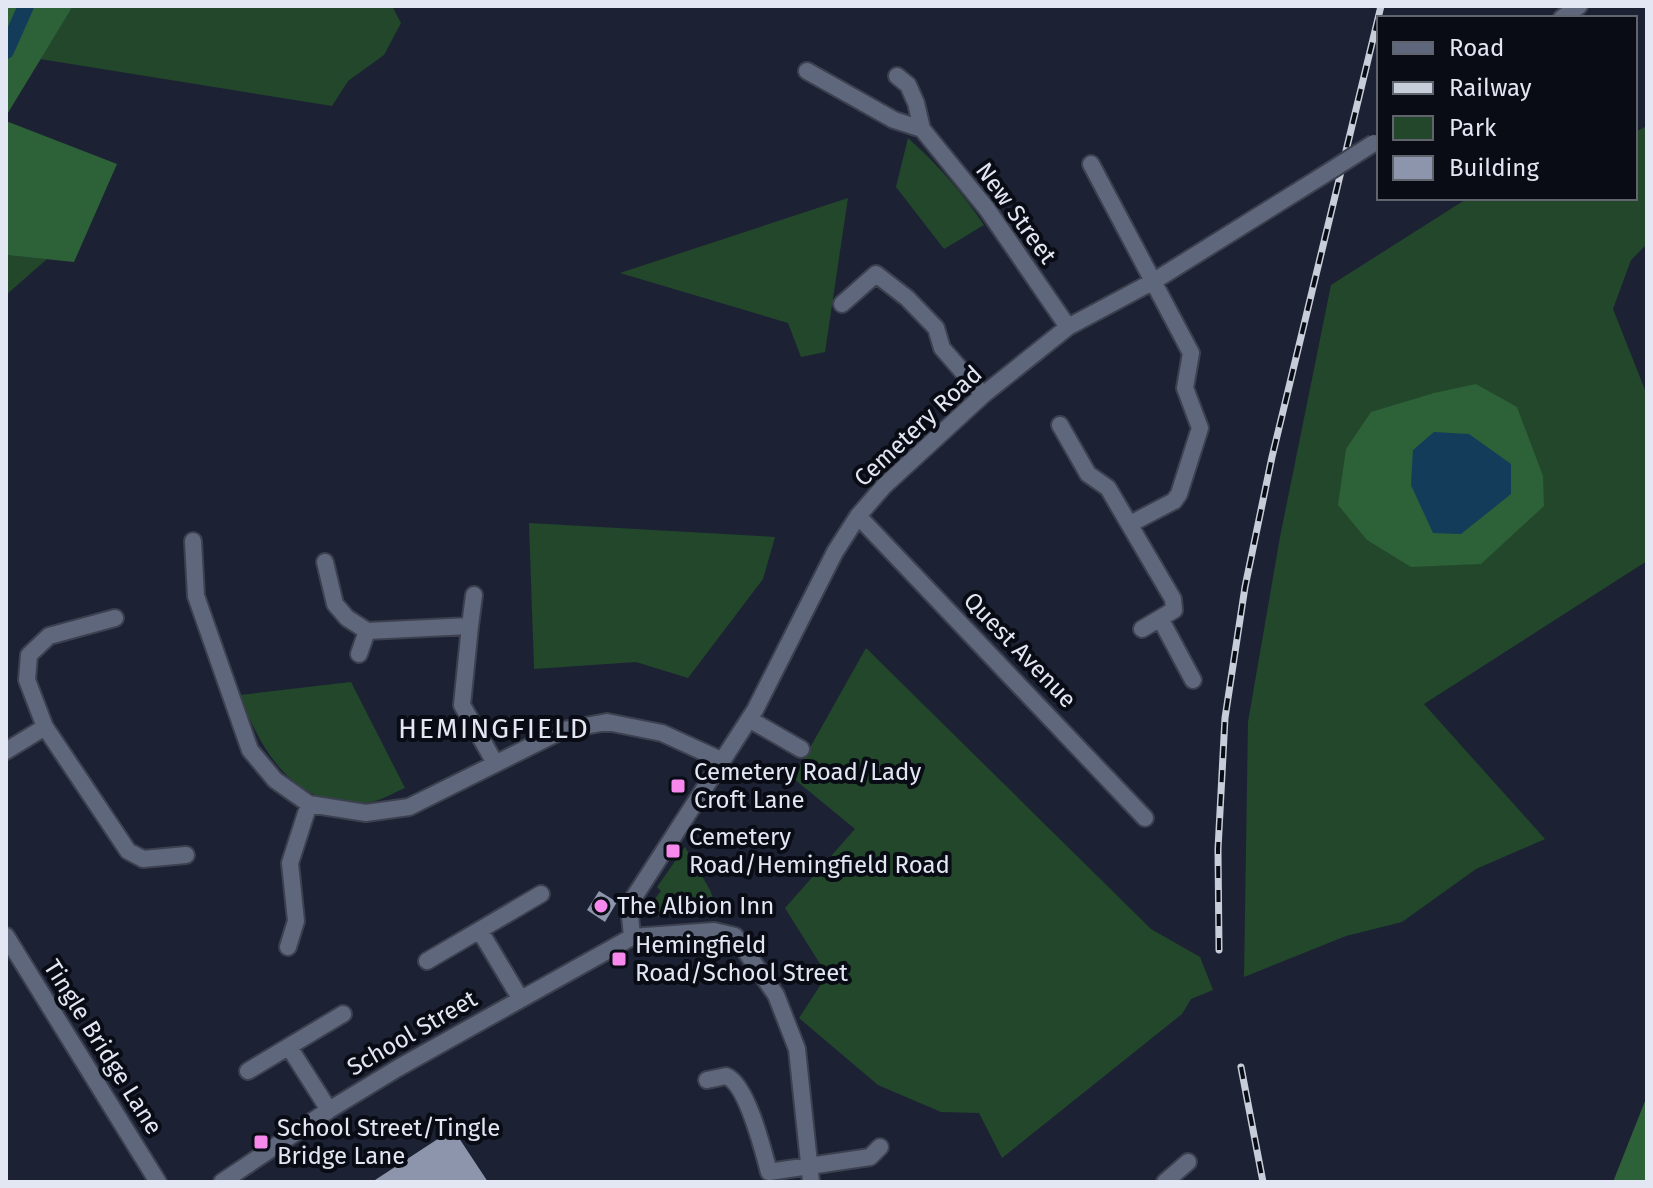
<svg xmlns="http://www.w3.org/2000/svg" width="1653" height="1188" font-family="'Fira Sans',sans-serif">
<rect width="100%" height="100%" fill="#1c2234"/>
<!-- green -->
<path fill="#23472a" d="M73,6H392L401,23L384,55L348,81L332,106L40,59Z
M1647,126V244L1631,260L1613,309L1647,395V561L1424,704L1545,839L1476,869L1402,922L1346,936L1244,977L1248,722L1280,537L1331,285L1468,198H1635V132Z
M908,138C938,165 962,192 984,225L944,249L896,187Z
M848,198L825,352L801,357L788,323L620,273Z
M6,255L47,259L6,295Z
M529,523L775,537L763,579L688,678L636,662L534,669Z
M866,648L1151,929L1200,957L1213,990L1191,999L1182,1014L1002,1158L979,1113L941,1112L878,1085L799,1018L827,975L785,908L855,829L793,778Z
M351,682L405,788C393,793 379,802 365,803C294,808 261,752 240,695Z
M685,847L710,890L719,915C697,907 671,921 649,912L648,908L661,891L657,887Z"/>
<!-- forest -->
<path fill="#2d6138" d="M6,6H73L6,116Z
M6,121L117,164L74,262L6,255Z
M1476,384L1517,407L1543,476L1544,506L1481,564L1411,567L1367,540L1338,505L1346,449L1371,412L1434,393Z
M1647,1096V1182H1613Z"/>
<!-- water -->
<path fill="#123c5a" d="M1434,432L1469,434L1511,464V494L1461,534L1433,533L1411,485L1413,450Z"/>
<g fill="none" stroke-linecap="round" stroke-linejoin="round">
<!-- canal -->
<path stroke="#123c5a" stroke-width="16" d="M6,51L26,6"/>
</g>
<!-- building -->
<path fill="#8c95ab" d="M599,891L617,902L605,922L587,910Z
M453,1129L488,1182H372Z"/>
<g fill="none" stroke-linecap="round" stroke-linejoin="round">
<defs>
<path id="minor" d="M1562,18L1579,6
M807,71L894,120L922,129
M897,76L908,85L916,103L922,129L987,209L1068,327
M1091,164L1191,353L1185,388L1200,428L1179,494L1174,501L1130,524
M842,304L876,274L907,298L936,328L942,348L983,395
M1060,425L1088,474L1108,488L1173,599L1174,610L1142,629
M858,516L1145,818
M193,541L196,596L250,750L275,780L309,804L366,813L409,807L563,730L607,722L662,733L721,760
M325,562L335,604L347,618L367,631L470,626L462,705L495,763
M115,618L49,636L29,655L27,680L45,727L128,851L143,859L186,855
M1161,620L1193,680
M470,626L474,595
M359,654L367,631
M749,719L801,749
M6,751L45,727
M480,931L520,998
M6,936L158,1182
M632,937L629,905L755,710L835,552L858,516L884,486L983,395L1068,327L1154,281L1330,171
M288,947L296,921L290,863L309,804
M427,961L541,894
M289,1047L329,1110
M248,1071L343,1014
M707,1080L726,1076C747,1084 763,1150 769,1172L870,1157L880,1147
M222,1182L329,1110L398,1068L632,937L714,931L735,936L776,995L797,1049L811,1182
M1165,1182L1188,1162"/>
</defs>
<!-- minor casing -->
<use href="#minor" stroke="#3c404f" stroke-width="20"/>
<!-- minor -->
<use href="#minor" stroke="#5f677c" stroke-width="16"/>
<defs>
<path id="rail" d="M1219,950L1218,849L1225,718L1245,587L1272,457L1381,6
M1241,1067L1263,1182"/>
</defs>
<!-- rail casing -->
<use href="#rail" stroke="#c8cdda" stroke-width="7"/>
<!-- rail -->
<use href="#rail" stroke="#090c14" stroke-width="4" stroke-dasharray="12" stroke-linecap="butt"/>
<defs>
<path id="minor-bridge" d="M1330,171L1374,143"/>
</defs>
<!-- minor-bridge casing -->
<use href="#minor-bridge" stroke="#3c404f" stroke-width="20" stroke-linecap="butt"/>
<!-- minor-bridge -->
<use href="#minor-bridge" stroke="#5f677c" stroke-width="16"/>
</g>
<!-- markers -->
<g fill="#f788ec" stroke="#090c14" stroke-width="3">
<rect x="670" y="778" width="16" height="16" rx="4"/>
<rect x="665" y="843" width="16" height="16" rx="4"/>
<circle cx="601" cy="906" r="8"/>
<rect x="611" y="951" width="16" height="16" rx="4"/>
<rect x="253" y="1134" width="16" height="16" rx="4"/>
</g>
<g text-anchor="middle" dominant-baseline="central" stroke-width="8" stroke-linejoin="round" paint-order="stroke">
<!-- street labels -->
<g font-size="24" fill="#e2e7f3" stroke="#090c14">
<text transform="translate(1016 213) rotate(54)">New Street</text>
<text transform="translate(918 426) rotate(-43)">Cemetery Road</text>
<text transform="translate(1020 650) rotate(46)">Quest Avenue</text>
<text transform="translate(412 1033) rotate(-30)">School Street</text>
<text transform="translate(103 1047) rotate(58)">Tingle Bridge Lane</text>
</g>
<!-- poi labels -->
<g font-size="24" fill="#e2e7f3" stroke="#090c14" text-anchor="start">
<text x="694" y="772">Cemetery Road/Lady<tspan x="694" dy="28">Croft Lane</tspan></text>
<text x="689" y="837">Cemetery<tspan x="689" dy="28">Road/Hemingfield Road</tspan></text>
<text x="617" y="906">The Albion Inn</text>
<text x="635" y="945">Hemingfield<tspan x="635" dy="28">Road/School Street</tspan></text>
<text x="277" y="1128">School Street/Tingle<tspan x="277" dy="28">Bridge Lane</tspan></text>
</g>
<!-- quarter labels -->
<g font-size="28" letter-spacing="2" fill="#e2e7f3" stroke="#090c14">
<text x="494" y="728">HEMINGFIELD</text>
</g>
</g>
<!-- border -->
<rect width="1653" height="1188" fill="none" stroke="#e2e7f3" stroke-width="16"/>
<!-- legend -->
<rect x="1377" y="16" width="260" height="184" fill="#090c14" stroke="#60646d" stroke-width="2"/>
<rect x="1393" y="42" width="40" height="12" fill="#5f677c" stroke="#60646d" stroke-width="2"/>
<text x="1449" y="56" font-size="24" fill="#e2e7f3">Road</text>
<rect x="1393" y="82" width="40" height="12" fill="#c8cdda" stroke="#60646d" stroke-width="2"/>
<text x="1449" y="96" font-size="24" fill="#e2e7f3">Railway</text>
<rect x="1393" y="116" width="40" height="24" fill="#23472a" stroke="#60646d" stroke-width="2"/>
<text x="1449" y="136" font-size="24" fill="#e2e7f3">Park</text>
<rect x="1393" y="156" width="40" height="24" fill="#8c95ab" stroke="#60646d" stroke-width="2"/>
<text x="1449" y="176" font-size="24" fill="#e2e7f3">Building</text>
</svg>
